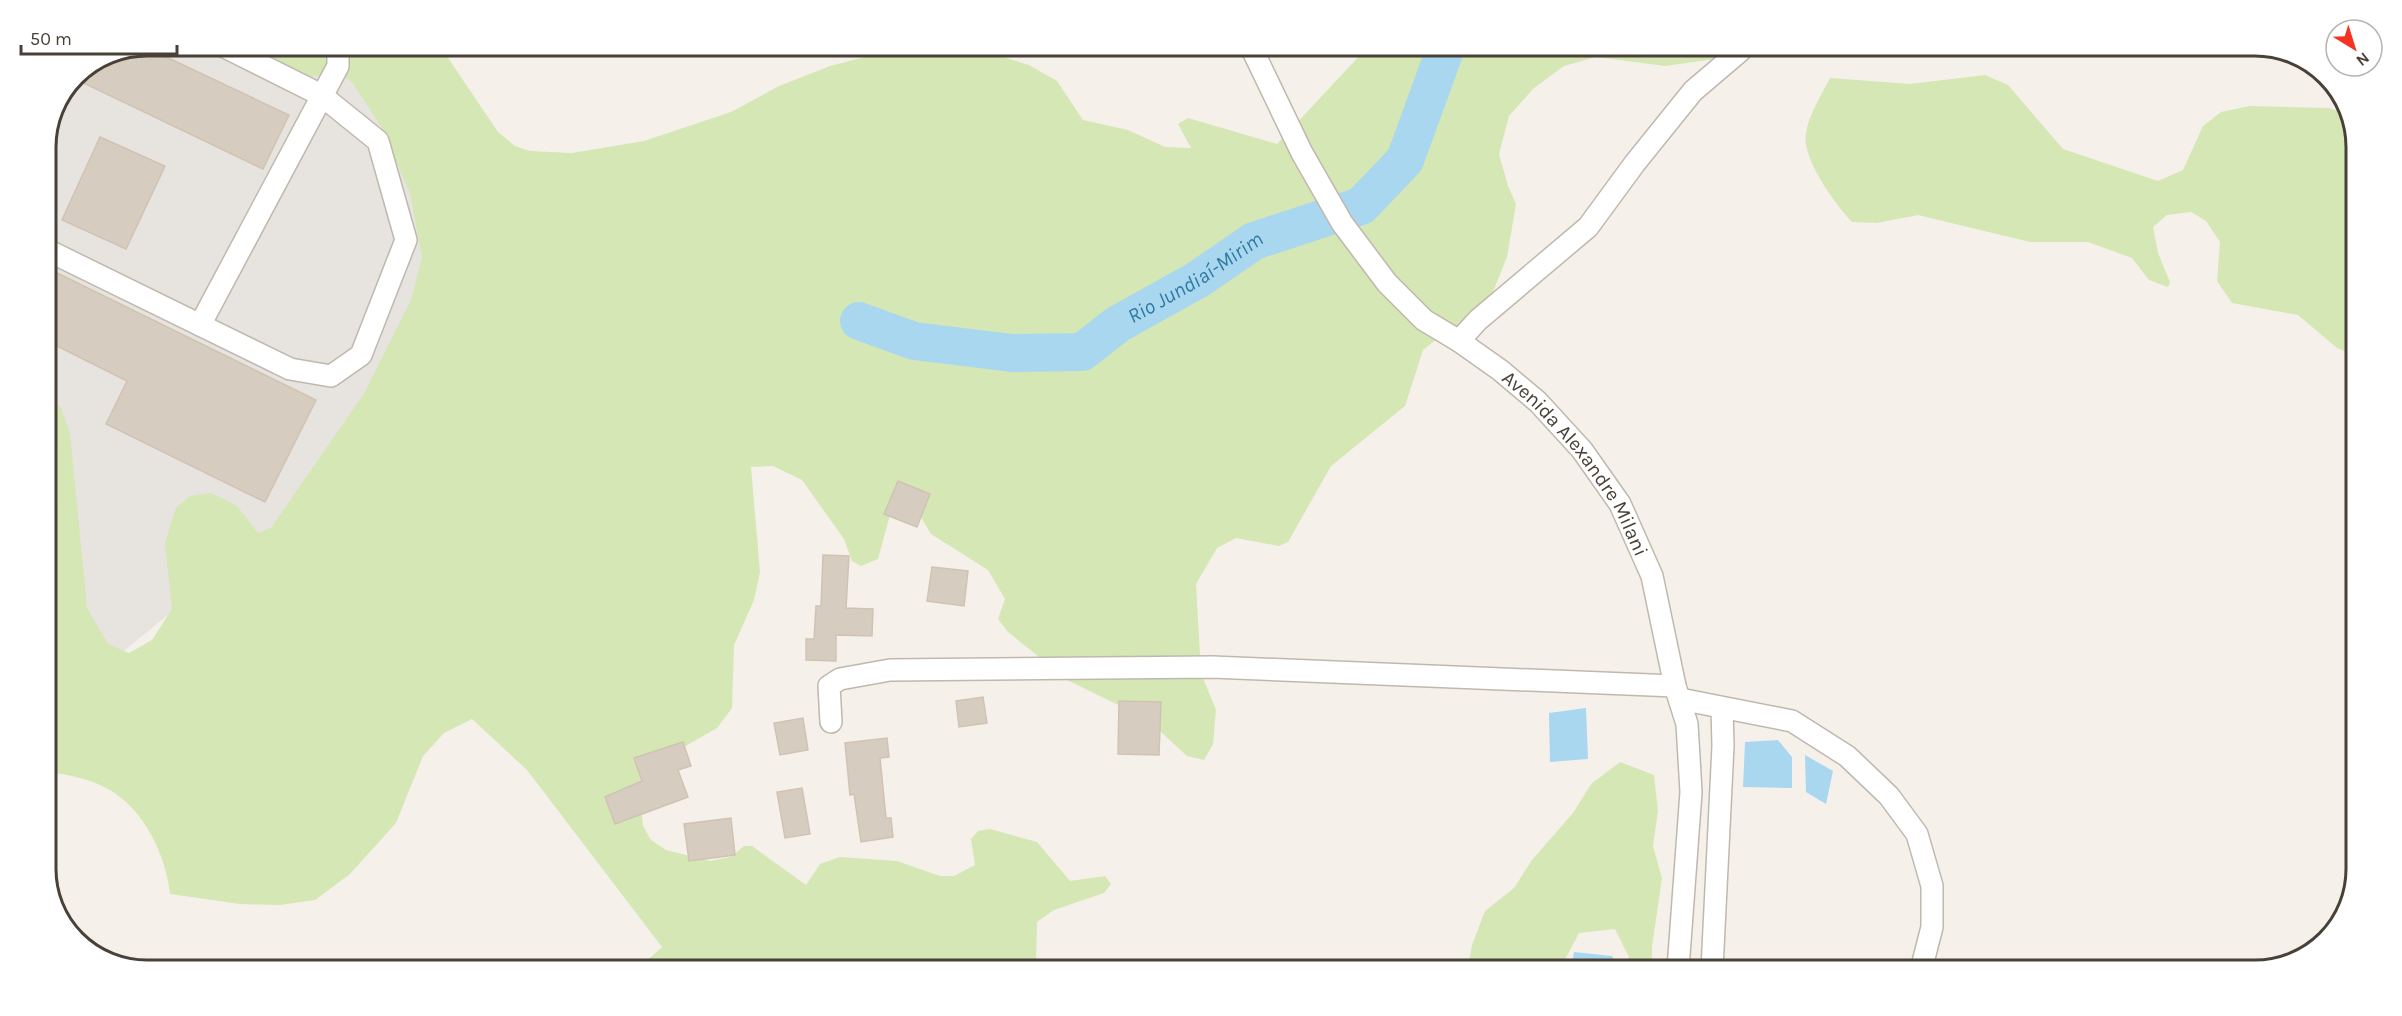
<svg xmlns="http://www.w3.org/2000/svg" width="2402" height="1016" font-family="Karla,sans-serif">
<rect width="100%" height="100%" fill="#f5f1ea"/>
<!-- industrial -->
<path fill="#e7e3df" d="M146,45L393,46L487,354L80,687L45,673V140L75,74L108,53Z"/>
<!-- green -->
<path fill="#d4e7b5" d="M260,45L440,46L498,132L515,146L530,151L572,153L644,141L731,112L779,86L830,66L892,50L960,48L984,51L1029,65L1057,81L1083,120L1128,130L1165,147L1191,148L1178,124L1188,118L1277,144L1364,51L1368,49L1728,51L1729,57L1665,66L1596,57L1564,66L1534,88L1509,116L1499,154L1508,186L1516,204L1507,257L1488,304L1468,325L1438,338L1423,350L1405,406L1331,466L1288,542L1279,546L1236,538L1217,548L1196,584L1201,673L1216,710L1213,744L1204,760L1187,756L1147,719L1069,681L1008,632L998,619L1005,599L988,570L931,534L912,502L893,504L878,559L861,566L852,561L844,539L802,480L773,466L751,467L760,572L754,600L734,645L732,708L717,728L677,751L641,809L643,826L651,840L666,850L710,861L731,857L744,846H752L806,885L820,864L840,857L897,861L940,876H954L975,865L971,839L978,831L990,829L1037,842L1070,881L1105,876L1111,884L1104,893L1054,910L1037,922L1036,967L642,965L662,947L527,770L472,719L444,733L423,756L396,823L350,874L315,900L280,905L240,904L170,894C166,855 144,809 108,789C89,778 67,775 45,771V390L61,408L70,433L87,608L108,644L129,653L152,640L172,609L165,543L176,508L190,496L211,493L237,506L258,533L271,528L365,392L411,300L422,257L410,193L381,126L352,82L338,73C293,81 292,75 260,45Z
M1985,75L2008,85L2063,149L2158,181L2183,170L2203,126L2221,112L2250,106L2329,108L2347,114L2357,140L2355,355L2337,348L2298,315L2232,303L2217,281L2220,242L2206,221L2191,212L2167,215L2153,227L2158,253L2170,282L2168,287L2149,280L2132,258L2088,242H2030L1918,215L1877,223L1852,222C1835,204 1801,158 1806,133C1809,114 1821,96 1830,78L1910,84Z
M1620,762L1654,775L1658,811L1653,846L1662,878L1652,947V969H1627L1629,957L1615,929L1579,933L1560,969L1468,968L1472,945L1485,911L1514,888L1532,860L1573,813L1591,784Z"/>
<!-- water -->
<path fill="#a9d7ef" d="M1586,708L1588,759L1550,762L1549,713Z
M1778,740L1792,757V788L1743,787L1745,742Z
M1805,755L1833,771L1826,804L1806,792Z
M1574,952L1612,956L1618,969H1571Z"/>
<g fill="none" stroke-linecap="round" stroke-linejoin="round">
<!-- river -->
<path stroke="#a9d7ef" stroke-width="38" id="s1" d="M859,321L914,341L1012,353L1082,352L1118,324L1197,280L1254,241L1361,206L1405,160L1445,50"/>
</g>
<!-- building -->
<path fill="#d6ccc0" stroke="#d1c3b3" stroke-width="1.5" d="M143,46L289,115L263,169L73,78L75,74L108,53Z
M100,137L165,166L126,249L62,220Z
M45,267L316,400L265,502L106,424L127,381L45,340Z
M898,481L930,494L917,527L884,514Z
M823,555L849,556L846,608L873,609L872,636L836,635V661L806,660V639H814L816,606H821Z
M932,567L968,571L964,606L927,601Z
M983,697L987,723L959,727L956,701Z
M1119,701L1161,702L1159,755L1118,754Z
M803,718L808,750L780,755L774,723Z
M887,738L889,757L880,758L886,818H891L893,837L861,842L854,794L850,795L845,743Z
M683,742L691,766L678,770L688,797L615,824L605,797L642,781L634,758Z
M802,788L810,834L785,838L777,792Z
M731,818L735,855L689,861L684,824Z"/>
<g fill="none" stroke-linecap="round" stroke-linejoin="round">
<defs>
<g id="minor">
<path id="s2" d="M1252,49L1302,153L1342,223L1387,283L1424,320L1459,341L1500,370L1538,402L1582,450L1620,504L1652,576L1675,686L1687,724L1691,792L1678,969"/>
<path d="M45,249L290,369L331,376L361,355L406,240L378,141L321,95L221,45"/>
<path d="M200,325L338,66V50L336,46"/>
<path d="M1459,341L1478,320L1588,227L1635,163L1693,91L1740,51"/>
<path d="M1680,699L1792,721L1847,756L1889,796L1917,834L1932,886V927L1921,970"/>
<path d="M831,722L829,686L840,679L890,670L1212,667L1675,686"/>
<path d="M1712,969L1723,746L1722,708"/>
</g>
</defs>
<!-- minor casing -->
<use href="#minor" stroke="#c0b8ad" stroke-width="24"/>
<!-- minor -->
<use href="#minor" stroke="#fff" stroke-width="21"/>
</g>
<g text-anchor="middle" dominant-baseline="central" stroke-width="4.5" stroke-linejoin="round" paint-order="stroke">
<!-- street labels -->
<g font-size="20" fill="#494138" stroke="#fff">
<text stroke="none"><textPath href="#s2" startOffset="536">Avenida Alexandre Milani</textPath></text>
</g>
<!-- water labels -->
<g font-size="21" font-style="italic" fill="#307aa2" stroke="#fff">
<text stroke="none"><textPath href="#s1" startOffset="363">Rio Jundiaí-Mirim</textPath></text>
</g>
</g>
<!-- crop -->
<path d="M0 0H2402V1016H0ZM147 56H2255A91 91 0 0 1 2346 147V869A91 91 0 0 1 2255 960H147A91 91 0 0 1 56 869V147A91 91 0 0 1 147 56Z" fill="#fff" fill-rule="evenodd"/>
<path fill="none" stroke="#494138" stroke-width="3" d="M147 56H2255A91 91 0 0 1 2346 147V869A91 91 0 0 1 2255 960H147A91 91 0 0 1 56 869V147A91 91 0 0 1 147 56Z"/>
<!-- north arrow -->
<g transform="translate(2354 48) rotate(142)"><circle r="28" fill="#ffffff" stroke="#b6b3af" stroke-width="1.5"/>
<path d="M0-4.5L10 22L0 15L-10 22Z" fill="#f43322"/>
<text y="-9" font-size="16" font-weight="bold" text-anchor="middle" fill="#494138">N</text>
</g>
<!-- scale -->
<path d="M21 45v9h156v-9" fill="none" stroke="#494138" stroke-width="3"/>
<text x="30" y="45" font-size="18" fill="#494138" stroke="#ffffff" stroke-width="4.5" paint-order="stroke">50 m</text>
</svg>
